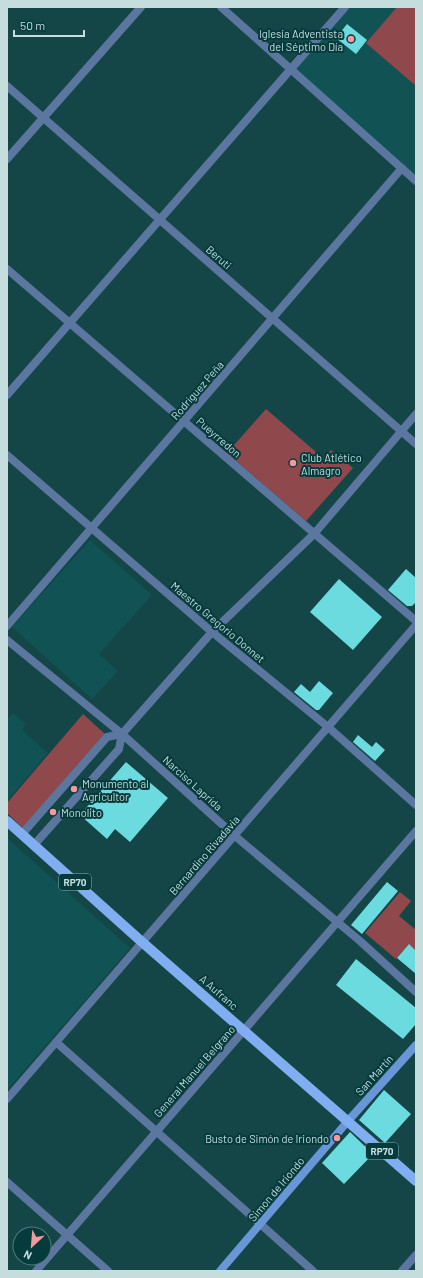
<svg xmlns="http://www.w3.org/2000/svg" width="423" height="1278" font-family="Barlow,sans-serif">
<rect width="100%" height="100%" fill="#144647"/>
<!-- built -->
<path fill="#115254" d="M345,7H416V180L291,69Z
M90,540L152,595L99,654L118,671L92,699L12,627Z
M13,713L26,724L22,730L48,753L7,801V719Z
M7,838L130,948L7,1090Z"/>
<!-- green -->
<path fill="#8f484c" d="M397,7H416V86L366,43Z
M266,409L323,458L331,450L353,468L306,521L227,453Z
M83,714L105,734L23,828L7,813V803Z
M400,892L411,901L399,916L416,930V951L408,945L396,959L365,933Z"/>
<!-- building -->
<path fill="#6cdbdf" d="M347,24L367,40L356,54L336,38Z
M406,569L416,578V602L412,606H407L388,590Z
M339,579L382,617L353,650L310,612Z
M319,681L333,693L319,710H316L294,692L301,684L310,692Z
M358,735L372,747L376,742L385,750L375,761L353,742Z
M126,762L168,798L130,842L115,829L107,839L80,815Z
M387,882L398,891L362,934L351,925Z
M409,944L416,951V974L397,958Z
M356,959L416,1008V1024L403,1039L336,985Z
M384,1090L411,1114L385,1143L359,1120Z
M350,1132L373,1154L344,1184L322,1163Z"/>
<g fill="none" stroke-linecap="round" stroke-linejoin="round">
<!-- minor -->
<path stroke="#5b77a0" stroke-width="8" d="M221,7L416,181
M7,86L416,444
M7,159L141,7
M7,269L416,621
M7,395L345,7
M7,455L212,632L328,727L416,805
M7,626L402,168
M7,640L122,734L235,836L360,941L416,992
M22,834L107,737L122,734
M34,845L119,749L122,734L212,632L314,534L416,414
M56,1042L313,1271
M7,1099L416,625
M7,1182L108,1271
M36,1271L416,831
M402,1271L416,1255"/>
<!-- secondary -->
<path stroke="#6996d7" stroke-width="8" d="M220,1271L348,1121L416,1045"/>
<!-- primary -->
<path stroke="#80aef1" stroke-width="10" d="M7,821L142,942L416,1181"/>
</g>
<!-- markers -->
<g fill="#f59b9d" stroke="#063b3d" stroke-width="1.5">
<circle cx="351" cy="39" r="4"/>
<circle cx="293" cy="463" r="4"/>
<circle cx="74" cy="789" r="4"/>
<circle cx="53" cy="812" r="4"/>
<circle cx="337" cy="1138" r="4"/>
</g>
<g text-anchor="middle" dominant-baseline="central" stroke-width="4" stroke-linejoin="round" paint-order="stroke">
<!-- shield labels -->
<g fill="#063b3d" stroke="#8cacad" stroke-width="1">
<rect x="59" y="874" width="32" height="16" rx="3"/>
<rect x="366" y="1143" width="32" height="16" rx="3"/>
</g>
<g font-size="10" font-weight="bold" fill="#c5dddd">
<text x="75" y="882">RP70</text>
<text x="382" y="1151">RP70</text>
</g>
<!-- poi labels -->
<g font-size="11" fill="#c5dddd" stroke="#063b3d" text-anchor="start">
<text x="343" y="33" text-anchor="end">Iglesia Adventista<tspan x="343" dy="13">del Séptimo Día</tspan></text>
<text x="301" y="457">Club Atlético<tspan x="301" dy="13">Almagro</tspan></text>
<text x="82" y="783">Monumento al<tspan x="82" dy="13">Agricultor</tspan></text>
<text x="61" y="812">Monolito</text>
<text x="329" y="1138" text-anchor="end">Busto de Simón de Iriondo</text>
</g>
<!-- street labels -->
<g font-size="11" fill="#c5dddd" stroke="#063b3d">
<text transform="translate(219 257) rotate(41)">Beruti</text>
<text transform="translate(197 390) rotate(-49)">Rodríguez Peña</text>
<text transform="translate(219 437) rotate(41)">Pueyrredon</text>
<text transform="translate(218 622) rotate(40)">Maestro Gregorio Donnet</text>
<text transform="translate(193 783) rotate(42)">Narciso Laprida</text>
<text transform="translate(204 855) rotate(-49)">Bernardino Rivadavia</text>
<text transform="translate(219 992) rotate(41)">A Aufranc</text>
<text transform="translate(194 1071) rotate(-49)">General Manuel Belgrano</text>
<text transform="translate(374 1075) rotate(-48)">San Martín</text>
<text transform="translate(276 1189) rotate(-50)">Simon de Iriondo</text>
</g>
</g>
<!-- border -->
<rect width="423" height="1278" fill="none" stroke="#c5dddd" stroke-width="16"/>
<!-- north arrow -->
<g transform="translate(32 1246) rotate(206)"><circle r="19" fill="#063b3d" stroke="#527c7d"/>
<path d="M0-3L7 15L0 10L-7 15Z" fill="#f59b9d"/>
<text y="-6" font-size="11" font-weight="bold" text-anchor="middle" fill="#c5dddd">N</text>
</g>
<!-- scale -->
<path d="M14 30v6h70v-6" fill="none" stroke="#c5dddd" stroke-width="2"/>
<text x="20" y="30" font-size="12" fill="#c5dddd" stroke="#063b3d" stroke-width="3" paint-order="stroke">50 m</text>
</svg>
